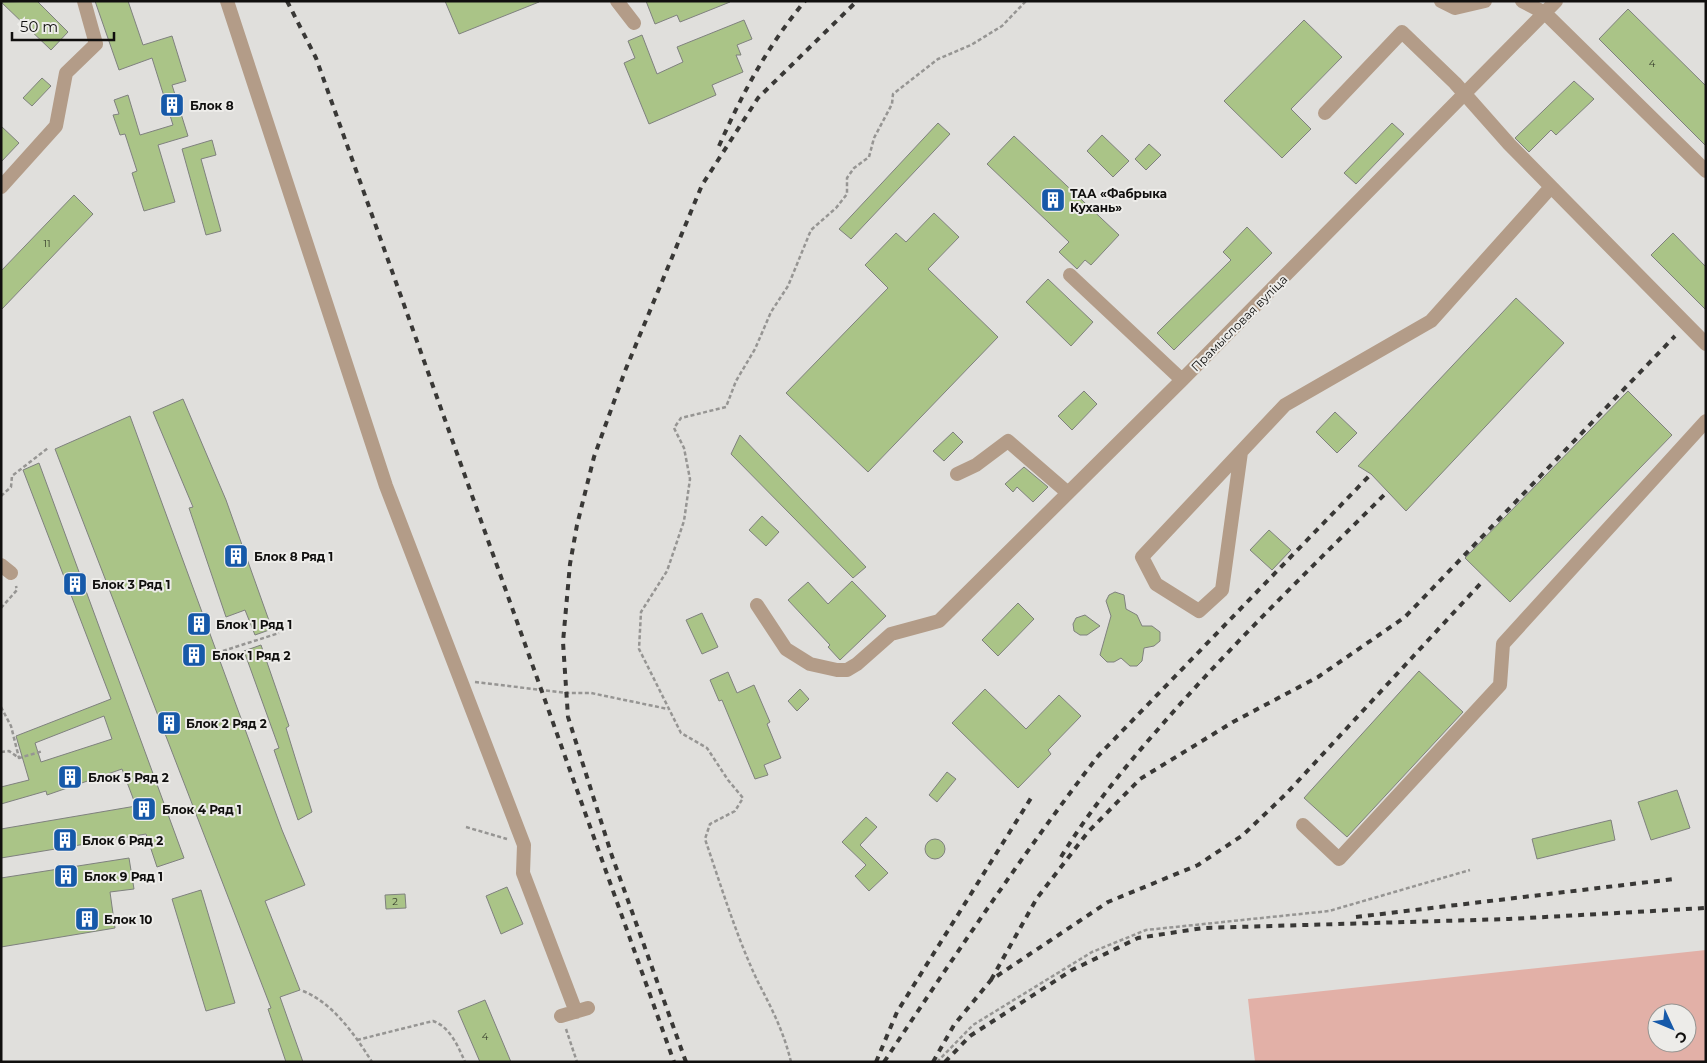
<svg xmlns="http://www.w3.org/2000/svg" width="1707" height="1063" font-family="Montserrat,sans-serif">
<rect width="100%" height="100%" fill="#e0dfdc"/>
<!-- green -->
<path fill="#e2b0a7" fill-rule="evenodd" d="M1706,950V1062H1255L1248,999ZM1657,1013H1687V1043H1657Z"/>
<!-- building -->
<path fill="#aac487" stroke="#7f817e" fill-rule="evenodd" d="M37,1L68,32L51,50L1,2Z
M95,1H128L143,45L172,36L186,81L172,85L188,136L158,145L175,202L144,211L132,173L137,171L125,134L120,135L113,115L119,114L114,100L128,95L140,135L173,125L152,58L119,70Z
M445,1H539V2L459,34Z
M646,1H730V2L680,22L677,15L655,24Z
M1628,9L1706,86V146L1599,39Z
M744,20L752,39L737,45L741,55H736L743,72L712,85L716,95L649,124L624,63L635,58L628,41L642,35L657,74L683,62L677,47Z
M1304,20L1342,57L1291,109L1311,129L1282,158L1224,101Z
M42,78L51,86L32,106L23,98Z
M1574,81L1594,99L1556,135L1551,130L1529,152L1515,138Z
M938,123L950,134L851,239L839,229Z
M1392,123L1404,134L1356,184L1344,173Z
M1,126L19,143L1,162Z
M1102,135L1129,161L1113,177L1087,151Z
M1014,136L1119,235L1091,265L1085,260L1077,269L1059,252L1069,242L987,164Z
M212,140L216,155L201,159L221,231L206,235L182,149Z
M1149,144L1161,155L1146,170L1135,159Z
M74,195L93,214L1,310V271Z
M934,213L959,237L928,269L998,337L868,472L786,393L888,288L865,265L896,233L906,242Z
M1247,227L1272,253L1174,350L1157,333L1231,260L1223,252Z
M1673,233L1706,267V310L1651,255Z
M1048,279L1093,322L1071,346L1026,302Z
M1516,298L1564,343L1406,511L1371,474L1358,466Z
M1084,391L1097,404L1072,430L1058,416Z
M1628,391L1672,435L1510,602L1465,558Z
M183,399L226,500L272,629L255,635L245,610L226,617L189,508L193,507L153,412Z
M1335,412L1357,433L1337,453L1316,432Z
M130,416L282,830L305,885L265,901L300,990L280,997L303,1062H286L268,1009L271,1008L55,449Z
M953,432L963,442L944,461L933,451Z
M740,435L866,567L853,578L731,454Z
M39,463L184,858L157,867L146,834L1,858V829L136,806L122,769L47,795L46,791L1,804V787L29,780L16,736L111,699L23,470ZM104,716L112,739L41,762L35,743Z
M1024,467L1048,487L1033,502L1017,487L1013,492L1005,484Z
M762,516L779,532L766,546L749,530Z
M1269,530L1291,550L1272,570L1250,550Z
M852,581L886,616L840,660L828,647L830,645L788,600L808,582L828,604Z
M1115,592L1124,595L1126,609L1137,615L1142,626H1152L1160,632V641L1154,646L1144,648L1142,661L1137,666H1130L1121,658L1114,662H1107L1100,655L1111,616L1106,601L1109,595Z
M1018,603L1034,619L998,656L982,640Z
M702,613L718,647L702,654L686,620Z
M1085,615L1100,626L1087,635H1080L1074,631L1073,624L1076,618Z
M261,645L289,726L286,728L312,812L298,820L274,750L279,748L244,651Z
M1419,671L1463,712L1347,837L1304,798Z
M728,672L737,693L754,685L770,722L767,724L781,758L764,765L768,775L755,779L722,700L719,701L710,680Z
M800,689L809,699L797,711L788,701Z
M985,689L1026,729L1059,695L1081,716L1048,750L1051,754L1018,788L952,723Z
M947,772L956,779L937,802L929,795Z
M1677,790L1690,828L1651,840L1638,802Z
M866,817L877,827L860,845L888,873L869,891L855,876L866,865L842,842Z
M1611,820L1615,840L1537,859L1532,839Z
M925 849a10 10 0 1 1 20 0a10 10 0 1 1-20 0Z
M129,858L134,889L110,892L115,928L1,947V878Z
M507,887L523,924L501,934L486,896Z
M201,890L235,1003L206,1011L172,899Z
M405,894L406,908L386,909L385,895Z
M485,1000L511,1062H480L458,1011Z"/>
<g fill="none" stroke-linecap="round" stroke-linejoin="round">
<!-- path -->
<path stroke="#969593" stroke-width="2.5" stroke-dasharray="4 2.5" stroke-linecap="butt" d="M1,496L11,487L12,476L48,448
M1,608L17,590L16,586
M223,651L279,633
M475,682L567,693H591L668,709
M1,707L11,726L19,758
M1,752L9,751L19,758L43,751
M466,827L507,839
M303,991C333,1003 355,1035 372,1062
M566,1029L577,1062
M357,1040L433,1021C450,1027 458,1046 465,1062
M791,1062C784,1032 771,1007 757,980C736,935 721,886 705,839L710,824L735,811L743,798L728,780L707,748L681,733L639,649L641,612L667,571L684,521L690,479L684,448L674,428L681,418L726,407L736,381L755,349L771,312L788,286L811,230L836,208L847,194V178L854,168L869,157L874,138L892,104L893,94L938,59L971,45L1002,26L1026,1
M937,1062L973,1025L1092,952L1146,930L1329,911L1470,870"/>
<!-- minor -->
<path stroke="#b39c88" stroke-width="14" d="M227,1L386,486L524,845L523,873L576,1012
M617,1L634,23
M1441,1L1455,8L1485,1
M1522,1L1545,13L1706,171
M1325,113L1402,32L1455,83L1509,144L1706,344
M1,187L56,126L66,73L96,44L84,1
M1070,275L1182,380
M1241,452L1222,590L1199,611L1156,584L1142,557L1285,405L1431,321L1551,187
M957,474L976,465L1008,441L1068,493
M1,565L11,573
M757,605L786,649L810,664L837,670H847L857,664L891,634L939,621L1182,380L1556,1
M1303,825L1339,859L1500,685L1503,644L1706,421
M561,1016L588,1008"/>
<!-- rail -->
<path stroke="#393836" stroke-width="4" stroke-dasharray="6 6" stroke-linecap="butt" d="M287,1L316,58L674,1062
M719,146C742,94 768,45 805,1
M1061,857C1089,811 1124,768 1160,727C1231,645 1309,570 1386,493
M1356,917L1674,879
M991,980L1037,898L1088,832L1140,779L1233,722L1318,677L1405,617L1675,336
M686,1062L612,856L568,717L563,642L570,564L577,525L594,457L625,371L702,185L758,98L857,1
M876,1062L897,1012L1031,798
M884,1062C953,958 1022,855 1098,756L1371,474
M933,1062L954,1025L991,980L1108,902L1198,865L1243,835L1286,794L1481,583
M945,1062L970,1036L1072,970L1138,938L1203,928L1509,919L1706,908"/>
</g>
<!-- icons -->
<defs>
<symbol id="building-square" viewBox="-11 -11 22 22"><rect x="-9" y="-9" width="18" height="18" rx="4" fill="#1659a9" stroke="#edece9"/><path d="M-4-6H4V6H1V3H-1V6H-4ZM-2.5-4.3h1.7v1.8h-1.7ZM.8-4.3h1.7v1.8H.8ZM-2.5-1h1.7V.8h-1.7ZM.8-1h1.7V.8H.8Z" fill="#fff"/></symbol>
</defs>
<g fill-rule="evenodd">
<use href="#building-square" x="158" y="91" width="28" height="28"/>
<use href="#building-square" x="1039" y="186" width="28" height="28"/>
<use href="#building-square" x="222" y="542" width="28" height="28"/>
<use href="#building-square" x="61" y="570" width="28" height="28"/>
<use href="#building-square" x="185" y="610" width="28" height="28"/>
<use href="#building-square" x="180" y="641" width="28" height="28"/>
<use href="#building-square" x="155" y="709" width="28" height="28"/>
<use href="#building-square" x="56" y="763" width="28" height="28"/>
<use href="#building-square" x="130" y="795" width="28" height="28"/>
<use href="#building-square" x="51" y="826" width="28" height="28"/>
<use href="#building-square" x="52" y="862" width="28" height="28"/>
<use href="#building-square" x="73" y="905" width="28" height="28"/>
</g>
<g text-anchor="middle" dominant-baseline="central" stroke-width="4" stroke-linejoin="round" paint-order="stroke">
<!-- number labels -->
<g font-size="10" fill="#363c2c">
<text x="1652" y="63">4</text>
<text x="47" y="243">11</text>
<text x="395" y="901">2</text>
<text x="485" y="1036">4</text>
</g>
<!-- poi labels -->
<g font-size="12" font-weight="bold" fill="#100f0e" stroke="#edece9" text-anchor="start">
<text x="190" y="105">Блок 8</text>
<text x="1070" y="193">ТАА «Фабрыка<tspan x="1070" dy="14">Кухань»</tspan></text>
<text x="254" y="556">Блок 8 Ряд 1</text>
<text x="92" y="584">Блок 3 Ряд 1</text>
<text x="216" y="624">Блок 1 Ряд 1</text>
<text x="212" y="655">Блок 1 Ряд 2</text>
<text x="186" y="723">Блок 2 Ряд 2</text>
<text x="88" y="777">Блок 5 Ряд 2</text>
<text x="162" y="809">Блок 4 Ряд 1</text>
<text x="82" y="840">Блок 6 Ряд 2</text>
<text x="84" y="876">Блок 9 Ряд 1</text>
<text x="104" y="919">Блок 10</text>
</g>
<!-- street labels -->
<g font-size="12" fill="#100f0e" stroke="#edece9">
<text transform="translate(1239 323) rotate(-45)">Прамысловая вуліца</text>
</g>
</g>
<!-- border -->
<rect width="1707" height="1063" fill="none" stroke="#100f0e" stroke-width="5"/>
<!-- north arrow -->
<g transform="translate(1672 1028) rotate(134)"><circle r="24" fill="#edece9" stroke="#959491"/>
<path d="M0-4L9 19L0 12L-9 19Z" fill="#1659a9"/>
<text y="-8" font-size="14" font-weight="bold" text-anchor="middle" fill="#100f0e">С</text>
</g>
<!-- scale -->
<path d="M12 32v8h102v-8" fill="none" stroke="#100f0e" stroke-width="2.5"/>
<text x="20" y="32" font-size="15" fill="#100f0e" stroke="#edece9" stroke-width="4" paint-order="stroke">50 m</text>
</svg>
